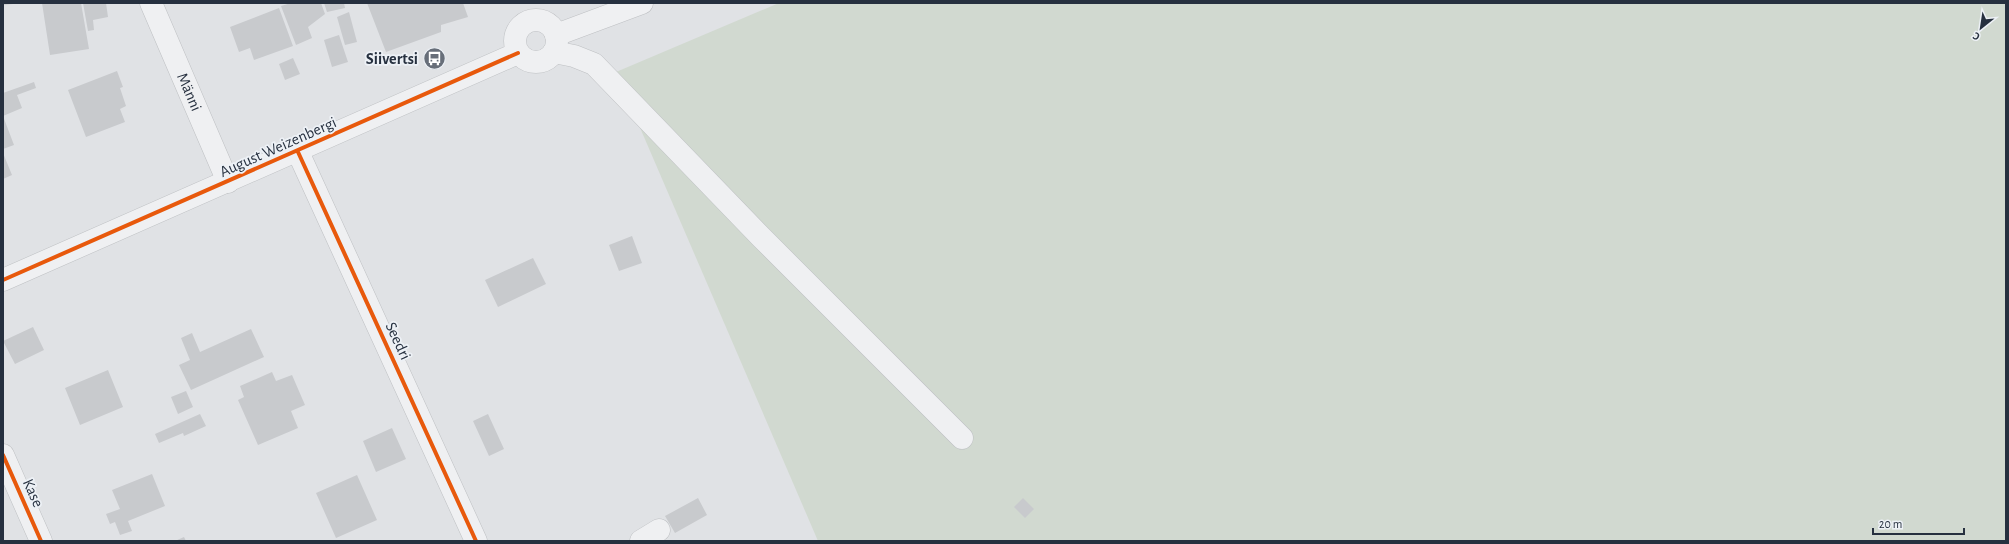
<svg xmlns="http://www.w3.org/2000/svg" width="2009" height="544" font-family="'Alegreya Sans',sans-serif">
<rect width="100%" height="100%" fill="#e0e2e5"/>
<!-- green -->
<path fill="#d1d9d0" d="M779,3H2006V541H818L616,72Z"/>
<!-- building -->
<path fill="#c8cacd" d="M3,3H13V4L3,5Z
M42,3H81L89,49L50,55Z
M83,3H106L108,17L93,20L94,30L88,31Z
M291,3H321L325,14L308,27L312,38L296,45L281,6Z
M324,3H344L345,8L327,12Z
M367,3H463L468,17L441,25V32L386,52Z
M279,8L293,46L254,60L250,48L239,52L230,27Z
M349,12L357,42L345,45L337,17Z
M339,35L348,62L332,67L324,40Z
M293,58L300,74L285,80L279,64Z
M117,71L123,87L120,88L126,106L120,109L125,122L86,137L68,90Z
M34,82L36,88L17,95L22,108L3,116V93Z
M3,116L14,145L3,149Z
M3,153L12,175L3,179Z
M632,236L642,263L619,271L609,245Z
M533,258L546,284L498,307L485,280Z
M33,327L44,350L15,364L3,341Z
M251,329L264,357L191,390L179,365L190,360L181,338L192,333L200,352Z
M108,370L123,407L80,425L65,388Z
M272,372L276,381L292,375L305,405L291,411L298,428L258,445L238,400L244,397L240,386Z
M186,391L193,407L178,414L171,397Z
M200,414L206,426L184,436L183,433L159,443L155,434Z
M488,414L504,449L489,456L473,421Z
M392,428L406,459L376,472L363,441Z
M152,474L165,506L128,521L132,531L120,535L115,522L110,524L106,514L120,509L112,490Z
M357,475L377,520L336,538L316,493Z
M698,498L707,515L675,533L665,516Z
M1023,498L1034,509L1025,518L1014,507Z
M184,537L186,541H175Z"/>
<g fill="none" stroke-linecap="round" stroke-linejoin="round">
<defs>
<g id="minor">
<path id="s1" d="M151,3L228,182"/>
<circle cx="536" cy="41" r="21"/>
<path d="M556,35L642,3"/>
<path d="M554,52L574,56L594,64L762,238L962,438"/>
<path d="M298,152L476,541"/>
<path d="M3,280L518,53"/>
<path d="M3,455L41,541"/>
<path d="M641,541L659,530"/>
</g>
</defs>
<!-- minor casing -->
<use href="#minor" stroke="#bec0c3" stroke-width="23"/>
<!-- minor -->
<use href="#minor" stroke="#eff0f2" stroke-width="22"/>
<defs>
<path id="cycleway" d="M298,152L476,541
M3,280L518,53
M3,455L41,541"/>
</defs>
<!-- cycleway casing -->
<use href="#cycleway" stroke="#edf1f6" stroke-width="6"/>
<!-- cycleway -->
<use href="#cycleway" stroke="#e8590c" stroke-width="4"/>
</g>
<!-- icons -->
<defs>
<symbol id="bus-disc" viewBox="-11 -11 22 22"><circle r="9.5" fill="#676e79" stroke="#edf1f6"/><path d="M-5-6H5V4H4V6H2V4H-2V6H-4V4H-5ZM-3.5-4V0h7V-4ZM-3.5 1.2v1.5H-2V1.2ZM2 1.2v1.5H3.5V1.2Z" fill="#fff"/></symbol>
</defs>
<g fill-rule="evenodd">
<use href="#bus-disc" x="422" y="46" width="25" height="25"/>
</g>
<g text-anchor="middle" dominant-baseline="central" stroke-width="3.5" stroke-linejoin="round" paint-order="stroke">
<!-- poi labels -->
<g font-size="16" font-weight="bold" fill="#26303f" stroke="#edf1f6" text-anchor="end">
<text x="418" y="59">Siivertsi</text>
</g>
<!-- street labels -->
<g font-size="16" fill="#26303f" stroke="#edf1f6">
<text stroke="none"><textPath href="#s1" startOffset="97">Männi</textPath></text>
<text transform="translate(278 147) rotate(-24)">August Weizenbergi</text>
<text transform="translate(398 341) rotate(65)">Seedri</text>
<text transform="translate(33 493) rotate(66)">Kase</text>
</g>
</g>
<!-- border -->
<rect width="2009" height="544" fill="none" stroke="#26303f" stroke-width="8"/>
<!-- north arrow -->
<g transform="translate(1981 28) rotate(210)" stroke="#edf1f6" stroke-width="3" paint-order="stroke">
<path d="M0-3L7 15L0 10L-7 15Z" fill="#26303f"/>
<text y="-6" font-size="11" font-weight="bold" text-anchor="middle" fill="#26303f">С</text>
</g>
<!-- scale -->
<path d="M1873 528v6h91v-6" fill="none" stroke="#26303f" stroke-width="2"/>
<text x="1879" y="528" font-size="12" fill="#26303f" stroke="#edf1f6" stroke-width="3" paint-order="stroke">20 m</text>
</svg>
